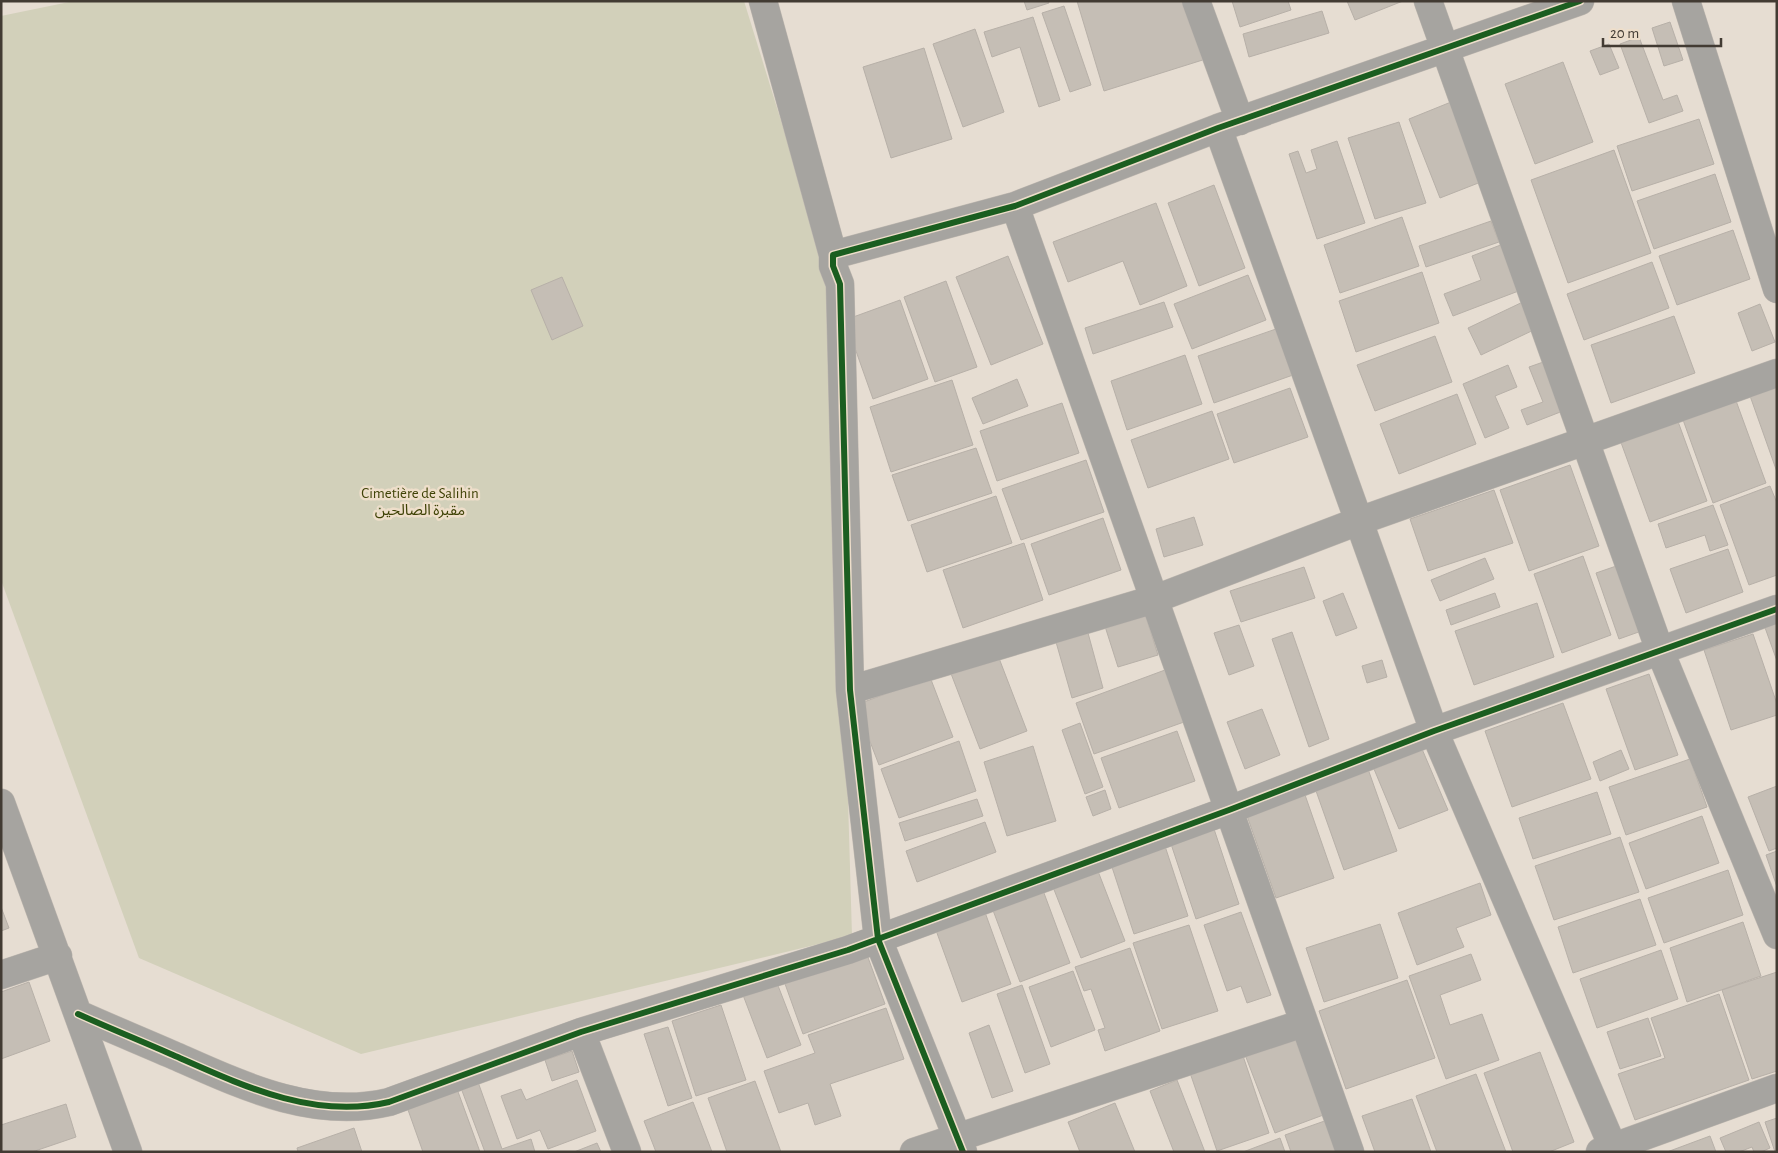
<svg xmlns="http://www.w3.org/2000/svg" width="1778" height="1153" font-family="'Alegreya Sans','Noto Sans Arabic',sans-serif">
<rect width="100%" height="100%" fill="#e6ddd2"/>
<!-- green -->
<path fill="#d2d0ba" d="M74,1H744L833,289L852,936L361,1054L139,958L1,580V16Z"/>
<!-- building -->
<path fill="#c5beb5" stroke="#b7b0a8" d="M1024,1H1048L1049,3L1027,10Z
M1077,1H1191L1209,58L1104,91Z
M1232,1H1288L1291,10L1240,27Z
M1347,1H1403L1355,20Z
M1064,6L1091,85L1070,92L1042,13Z
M1322,11L1329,33L1249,57L1243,34Z
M1033,17L1060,100L1039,107L1020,47L992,57L984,32Z
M1670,22L1683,60L1664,66L1652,28Z
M975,29L1004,112L963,127L933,44Z
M1639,37L1663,100L1677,95L1683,111L1649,123L1620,44Z
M1609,44L1619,68L1600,75L1590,51Z
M924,48L952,139L891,158L863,67Z
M1563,62L1593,142L1535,164L1505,84Z
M1456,100L1486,180L1440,198L1409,119Z
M1699,119L1714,164L1632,191L1617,146Z
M1399,122L1426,203L1375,219L1348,138Z
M1337,141L1365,223L1317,239L1289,154L1298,151L1306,173L1317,169L1311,150Z
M1614,150L1651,253L1568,283L1531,180Z
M1715,174L1731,222L1654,249L1637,201Z
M1214,185L1245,268L1199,286L1168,203Z
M1156,203L1187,286L1140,305L1123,261L1068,282L1053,242Z
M1402,217L1419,266L1340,293L1324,245Z
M1491,221L1499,242L1426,267L1419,246Z
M1733,230L1750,279L1677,305L1659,256Z
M1511,241L1529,287L1453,316L1444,294L1481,280L1472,256Z
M1008,256L1043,344L991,365L956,277Z
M1652,262L1669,308L1584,340L1567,294Z
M1422,272L1439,323L1356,352L1339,301Z
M1248,275L1266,320L1192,349L1174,304Z
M562,277L583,326L552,340L531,290Z
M946,281L977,367L935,382L904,297Z
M900,300L928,379L873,399L845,320Z
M1527,300L1540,327L1481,355L1468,328Z
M1164,302L1173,327L1093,354L1085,328Z
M1760,304L1775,342L1752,351L1738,313Z
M1674,316L1695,373L1611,403L1591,345Z
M1276,329L1293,375L1214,403L1198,356Z
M1435,336L1452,382L1375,411L1357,365Z
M1185,355L1202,404L1127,430L1111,381Z
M1549,360L1568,409L1527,425L1521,410L1543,402L1529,367Z
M1508,365L1517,387L1495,396L1509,428L1485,438L1463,384Z
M1017,379L1028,406L983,424L972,398Z
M952,380L973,445L891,472L870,407Z
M1777,384V472L1749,393Z
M1290,388L1308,437L1234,463L1217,414Z
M1457,394L1476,444L1399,474L1380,424Z
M1735,398L1766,483L1713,503L1682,417Z
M1062,403L1079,453L997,481L980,431Z
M1212,411L1229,459L1148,488L1131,440Z
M1676,416L1707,501L1650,522L1619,437Z
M976,448L992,493L908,521L892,475Z
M1086,460L1104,512L1021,540L1002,489Z
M1570,465L1599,546L1529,571L1500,490Z
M1770,486L1777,503V575L1749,585L1720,505Z
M1494,490L1513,543L1428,571L1410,519Z
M996,496L1012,543L927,572L911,525Z
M1713,505L1728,545L1710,551L1705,535L1666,548L1658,524Z
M1194,517L1203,545L1164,557L1156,529Z
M1103,518L1121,570L1049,595L1031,544Z
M1024,543L1043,600L963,628L943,570Z
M1728,549L1743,592L1686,613L1670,569Z
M1583,556L1611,635L1562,653L1534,574Z
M1485,558L1494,579L1440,601L1431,580Z
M1625,563L1647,629L1619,639L1596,573Z
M1304,567L1315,598L1241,622L1230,591Z
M1343,593L1357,628L1336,636L1323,601Z
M1495,593L1500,607L1451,625L1446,610Z
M1537,603L1554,657L1474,685L1455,631Z
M1143,607L1158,655L1118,667L1103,620Z
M1777,618V661L1763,622Z
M1239,625L1254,666L1229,675L1214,633Z
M1292,632L1329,739L1309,747L1272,639Z
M1088,633L1103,688L1072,698L1056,642Z
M1753,634L1777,704V715L1731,730L1704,650Z
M997,653L1027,731L980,749L950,671Z
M1382,660L1387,677L1367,683L1362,666Z
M1165,670L1184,722L1094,754L1076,703Z
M1649,674L1678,755L1635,770L1606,689Z
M930,677L953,737L879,765L856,705Z
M1563,703L1591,779L1512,807L1485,731Z
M1262,709L1280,755L1245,769L1227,722Z
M1080,723L1103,787L1085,794L1062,730Z
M1177,731L1195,781L1119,808L1101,758Z
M959,741L976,791L899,818L881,769Z
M1033,746L1056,821L1007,836L984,762Z
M1422,749L1448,810L1399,829L1374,769Z
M1621,750L1629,769L1600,781L1593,762Z
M1690,759L1707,807L1626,835L1609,787Z
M1368,769L1397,851L1344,870L1315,788Z
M1777,786V848L1769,851L1748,797Z
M1105,790L1111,809L1093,816L1086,797Z
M1304,792L1334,878L1276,898L1246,813Z
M1597,792L1611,834L1533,859L1519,818Z
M977,799L983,816L905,841L899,823Z
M1702,816L1719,863L1646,889L1629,843Z
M985,822L996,852L917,882L906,851Z
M1212,823L1239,904L1196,919L1169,838Z
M1620,837L1639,892L1554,920L1535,866Z
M1163,840L1188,916L1134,934L1109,858Z
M1777,851V887L1766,855Z
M1096,866L1125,941L1081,958L1051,882Z
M1728,870L1743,915L1664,943L1648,898Z
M1480,883L1491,915L1456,928L1464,947L1417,965L1398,913Z
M1041,885L1070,963L1020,982L991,905Z
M1640,899L1656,945L1573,973L1558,927Z
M982,904L1011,984L962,1002L933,922Z
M1,907L9,928L1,931Z
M1241,912L1271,995L1247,1003L1241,986L1227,991L1204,925Z
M1743,922L1761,976L1687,1002L1670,948Z
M1380,924L1398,978L1324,1002L1306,948Z
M1189,925L1218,1011L1162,1029L1133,943Z
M1130,948L1160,1031L1105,1051L1098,1030L1105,1028L1091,989L1084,991L1075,967Z
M1661,950L1678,999L1597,1028L1580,979Z
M866,952L885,1004L803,1034L784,981Z
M1471,954L1481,980L1440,995L1450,1025L1482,1014L1499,1060L1446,1079L1409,976Z
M1073,971L1095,1030L1051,1047L1029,987Z
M1777,972V1071L1752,1079L1722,990Z
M1407,980L1435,1058L1346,1089L1319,1011Z
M29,982L50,1041L1,1059V992Z
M777,983L801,1045L767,1058L743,995Z
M1022,985L1050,1064L1025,1073L997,994Z
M1719,994L1749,1080L1635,1120L1618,1074L1665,1058L1651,1018Z
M721,1005L746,1080L696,1096L672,1021Z
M886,1008L904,1059L830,1084L841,1116L815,1125L808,1103L779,1113L764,1071L815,1053L808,1035Z
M1648,1018L1661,1056L1620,1069L1607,1032Z
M989,1025L1013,1091L992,1098L969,1033Z
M668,1027L692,1098L668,1106L644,1034Z
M1296,1033L1326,1114L1275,1133L1244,1052Z
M1241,1050L1269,1133L1217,1151L1188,1067Z
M572,1051L579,1072L552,1081L545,1060Z
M1540,1052L1574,1142L1549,1152H1513L1484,1073Z
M1476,1074L1506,1152H1437L1416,1096Z
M577,1080L596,1131L548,1149L540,1130L517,1139L501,1096L521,1089L526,1100Z
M1177,1080L1205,1152H1174L1150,1091Z
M755,1081L781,1152H727L708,1098Z
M478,1082L502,1149L531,1139L535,1152H485L461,1088Z
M457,1089L480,1152H423L407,1107Z
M1412,1099L1431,1152H1375L1362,1116Z
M693,1102L712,1152H656L644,1121Z
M1115,1103L1135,1152H1080L1068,1122Z
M66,1104L76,1137L32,1152H1V1125Z
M1333,1118L1345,1152H1291L1285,1135Z
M1777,1118V1152H1775L1765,1122Z
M1759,1122L1770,1148L1761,1152H1754L1752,1147L1739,1152H1726L1720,1138Z
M354,1128L362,1152H298L297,1148Z
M1710,1136L1716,1152H1667Z
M1280,1138L1285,1152H1243Z
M597,1143L601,1152H574Z"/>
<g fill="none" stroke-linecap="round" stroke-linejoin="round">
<defs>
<path id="minor" d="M763,1L833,255
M1196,1L1240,121
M1428,1L1660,651L1777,935
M1686,1L1777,289
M1218,128L1434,731L1615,1152
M1015,206L1350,1152
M850,690L1155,599L1359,521L1777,373
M1,803L128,1152
M1,975L58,956
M78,1014C109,1028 141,1041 173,1055C241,1085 313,1120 389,1102L581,1032L848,950L1229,810L1434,731L1777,609
M581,1032L627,1152
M914,1152L1304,1023
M963,1152L878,939L850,690L840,284L833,266V255L1015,206L1218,128L1580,1
M1600,1152L1777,1088"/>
</defs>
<!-- minor casing -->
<use href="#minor" stroke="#c0b9b1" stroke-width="29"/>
<!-- minor -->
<use href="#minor" stroke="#a6a4a0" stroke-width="28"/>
<defs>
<path id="cycleway" d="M78,1014C109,1028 141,1041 173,1055C241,1085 313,1120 389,1102L581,1032L848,950L1229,810L1434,731L1777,609
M963,1152L878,939L850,690L840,284L833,266V255L1015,206L1218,128L1580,1"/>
</defs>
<!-- cycleway casing -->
<use href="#cycleway" stroke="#eedeca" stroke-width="9"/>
<!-- cycleway -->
<use href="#cycleway" stroke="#1b5e20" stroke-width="6"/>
</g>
<g text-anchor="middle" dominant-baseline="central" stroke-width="5" stroke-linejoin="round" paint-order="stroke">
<!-- park labels -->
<g font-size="15" fill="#3f4206" stroke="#eedeca">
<text x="420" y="493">Cimetière de Salihin<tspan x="420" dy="17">مقبرة الصالحين</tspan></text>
</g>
</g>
<!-- border -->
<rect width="1778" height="1153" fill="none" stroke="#423b33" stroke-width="5"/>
<!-- scale -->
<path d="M1603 38v8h118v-8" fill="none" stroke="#423b33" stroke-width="2.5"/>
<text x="1610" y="38" font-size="15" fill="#423b33" stroke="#eedeca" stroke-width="4" paint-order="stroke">20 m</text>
</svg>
